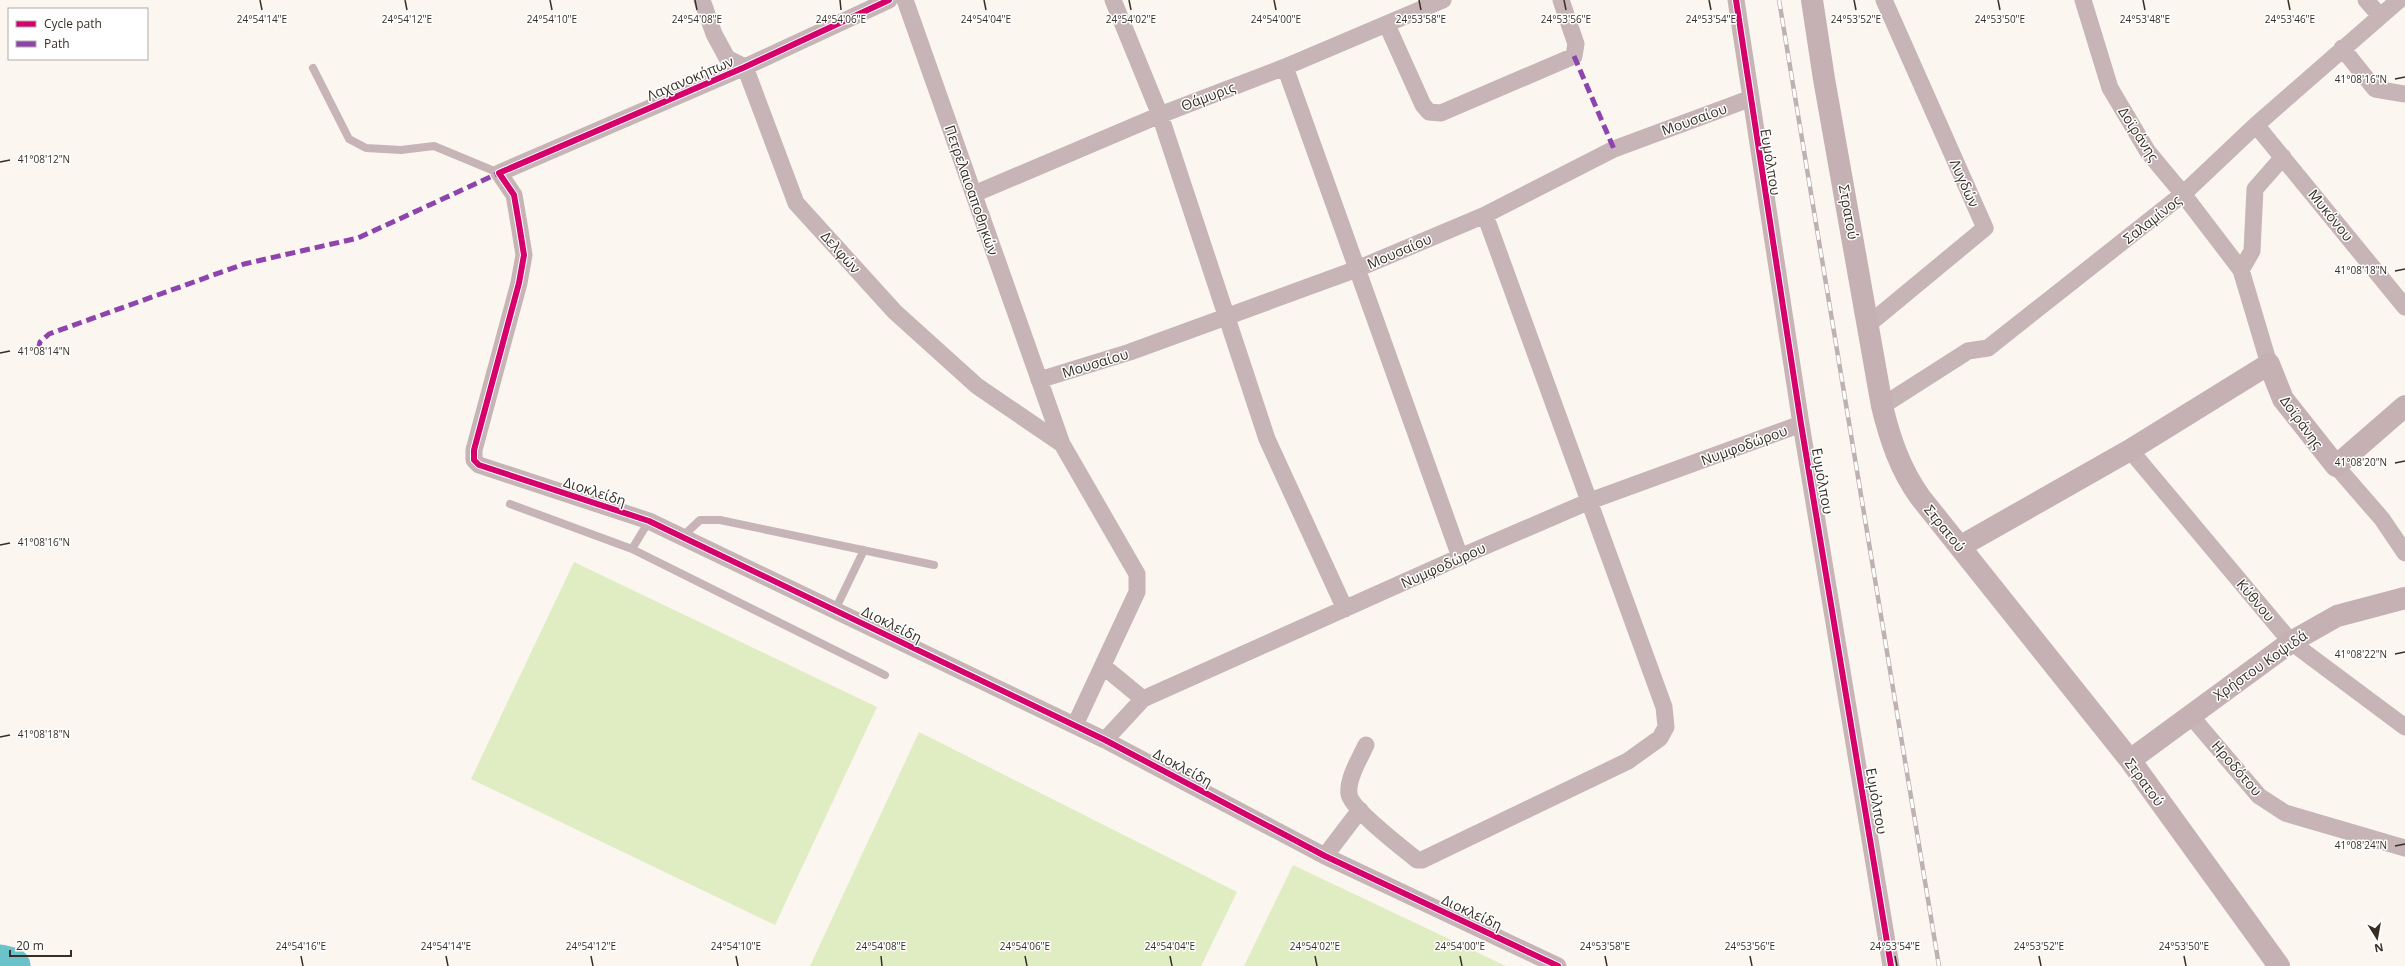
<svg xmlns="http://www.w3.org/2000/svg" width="2405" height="966" font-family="'Open Sans',sans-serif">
<rect width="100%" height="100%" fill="#fbf6f0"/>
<!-- grass -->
<path fill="#e0edc3" d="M574,562L877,707L775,925L471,779Z
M919,732L1237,892L1201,966H810Z
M1293,865L1506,966H1244Z"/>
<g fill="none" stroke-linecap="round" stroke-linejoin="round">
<!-- river -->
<path stroke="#6ac2ca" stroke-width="37" d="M0,963L12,966"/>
<!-- lane -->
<path stroke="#c6b4b6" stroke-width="8" d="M313,68L349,139L366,148L401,150L434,146L499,173
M510,504L632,549L885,675
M682,537L700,520H720L934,565
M632,549L649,521
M835,610L864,550"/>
<!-- street -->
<path stroke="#c6b4b6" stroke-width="17" d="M702,0L714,34L727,58L745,67L796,203L895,312L977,386L1062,444
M889,0L745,67L499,173L514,195L519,224L524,255L519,283L474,450V460L479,465L649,521L1105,740L1325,856L1558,966
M905,0L1062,444L1137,574V592L1075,725
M1113,0L1160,115L1267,439L1345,609
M1736,0L1801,424L1891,966
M2083,0L2110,88L2148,152L2183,194L2241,270L2269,364
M2366,0L2380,16
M1387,25L1423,105L1429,112L1441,113L1574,56L1576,44L1561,0
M2342,48L2375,89L2405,94
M1285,67L1460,557
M2256,125L2405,307
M974,194L1160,115L1285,67L1443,0
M2241,270L2252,251L2255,189L2283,157
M1869,324L1985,228L1884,0
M1039,380L1130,352L1357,269L1485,215L1614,149L1749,99
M1882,406L1968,351L1988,348L2183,194L2256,125L2399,0
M2130,450L2291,642L2405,727
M2336,466L2382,519L2405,553
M1103,666L1143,699
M2190,715L2259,796L2285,813L2405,848
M1105,740L1143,699L1460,557L1590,501L1801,424
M1366,745C1360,758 1347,779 1349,794C1351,809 1404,849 1417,860H1422L1628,761L1660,738L1666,727L1664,707L1485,215
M1325,856L1360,810"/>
<!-- secondary -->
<path stroke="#c5b1b4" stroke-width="22" d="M1812,0L1824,79L1882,406C1890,439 1900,469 1920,497L2130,760L2279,966
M1961,546L2130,450L2269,364L2283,399L2336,466L2405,406
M2130,760L2291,642L2337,616L2405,598"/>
<defs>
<path id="rail" d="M1779,0L1939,966"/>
</defs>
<!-- rail casing -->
<use href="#rail" stroke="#bdb2b0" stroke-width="4.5"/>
<!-- rail -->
<use href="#rail" stroke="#fff" stroke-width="3" stroke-dasharray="9" stroke-linecap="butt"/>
<!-- quiet -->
<path stroke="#8e44ad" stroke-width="5" stroke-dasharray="10 5" stroke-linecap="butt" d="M1574,56L1614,149
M38,350L40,342L49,334L244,264L358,238L499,173"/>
<defs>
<path id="cycleway" d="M889,0L745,67L499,173L514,195L519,224L524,255L519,283L474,450V460L479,465L649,521L1105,740L1325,856L1558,966
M1736,0L1801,424L1891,966"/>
</defs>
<!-- cycleway casing -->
<use href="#cycleway" stroke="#fff" stroke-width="8"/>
<!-- cycleway -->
<use href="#cycleway" stroke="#d6006c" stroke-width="6"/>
</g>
<!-- ticks -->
<path fill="none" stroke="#372f25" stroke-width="1.5" d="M260,0L262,10M405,0L407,10M550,0L552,10M695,0L697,10M840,0L841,10M984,0L986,10M1129,0L1131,10M1274,0L1276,10M1419,0L1421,10M1564,0L1566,10M1709,0L1711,10M1854,0L1856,10M1998,0L2000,10M2143,0L2145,10M2288,0L2290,10M2395,79L2405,77M0,162L10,160M2395,271L2405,269M0,353L10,351M2395,463L2405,461M0,545L10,543M2395,654L2405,652M0,737L10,735M2395,846L2405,844M301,956L303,966M446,956L448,966M591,956L593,966M736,956L738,966M881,956L882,966M1025,956L1027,966M1170,956L1172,966M1315,956L1317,966M1460,956L1462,966M1605,956L1607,966M1750,956L1752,966M1895,956L1897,966M2039,956L2041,966M2184,956L2186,966"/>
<g text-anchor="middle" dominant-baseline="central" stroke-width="3" stroke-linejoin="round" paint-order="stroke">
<!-- street labels -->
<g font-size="14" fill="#372f25" stroke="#fff">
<text transform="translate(690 78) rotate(-23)">Λαχανοκήπων</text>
<text transform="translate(1208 96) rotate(-21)">Θάμυρις</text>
<text transform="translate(1694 119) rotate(-20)">Μουσαίου</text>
<text transform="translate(2139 134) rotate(57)">Δοϊράνης</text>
<text transform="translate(1771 162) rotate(81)">Ευμόλπου</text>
<text transform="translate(1965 183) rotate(66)">Λυγδών</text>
<text transform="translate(972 190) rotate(71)">Πετρελαιοαποθηκών</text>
<text transform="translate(1849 212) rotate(80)">Στρατού</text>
<text transform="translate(2331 215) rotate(51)">Μυκόνου</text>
<text transform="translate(2152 219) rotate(-38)">Σαλαμίνος</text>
<text transform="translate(1399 251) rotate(-23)">Μουσαίου</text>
<text transform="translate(841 252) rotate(48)">Δελφών</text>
<text transform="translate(1095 363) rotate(-17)">Μουσαίου</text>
<text transform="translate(2302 422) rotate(54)">Δοϊράνης</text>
<text transform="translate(1744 445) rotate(-20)">Νυμφοδώρου</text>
<text transform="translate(1823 481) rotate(80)">Ευμόλπου</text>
<text transform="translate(595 491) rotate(18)">Διοκλείδη</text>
<text transform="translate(1945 528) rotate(51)">Στρατού</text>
<text transform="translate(1443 565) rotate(-24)">Νυμφοδώρου</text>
<text transform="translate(2256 600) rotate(50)">Κύθνου</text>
<text transform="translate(892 624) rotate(26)">Διοκλείδη</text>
<text transform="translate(2260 665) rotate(-35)">Χρήστου Κοψιδά</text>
<text transform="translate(1183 767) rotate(28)">Διοκλείδη</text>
<text transform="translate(2237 768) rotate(49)">Ηροδότου</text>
<text transform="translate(2145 782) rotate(54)">Στρατού</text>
<text transform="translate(1877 801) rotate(80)">Ευμόλπου</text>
<text transform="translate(1472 912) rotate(25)">Διοκλείδη</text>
</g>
</g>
<g font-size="10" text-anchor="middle" fill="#372f25" stroke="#fff" stroke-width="3" stroke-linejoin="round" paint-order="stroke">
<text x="262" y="23">24°54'14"E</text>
<text x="407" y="23">24°54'12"E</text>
<text x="552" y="23">24°54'10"E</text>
<text x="697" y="23">24°54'08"E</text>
<text x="841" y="23">24°54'06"E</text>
<text x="986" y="23">24°54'04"E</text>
<text x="1131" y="23">24°54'02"E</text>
<text x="1276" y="23">24°54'00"E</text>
<text x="1421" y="23">24°53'58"E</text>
<text x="1566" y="23">24°53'56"E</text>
<text x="1711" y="23">24°53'54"E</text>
<text x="1856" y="23">24°53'52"E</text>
<text x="2000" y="23">24°53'50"E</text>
<text x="2145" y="23">24°53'48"E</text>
<text x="2290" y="23">24°53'46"E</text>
<text x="2361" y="83">41°08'16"N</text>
<text x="44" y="163">41°08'12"N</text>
<text x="2361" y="274">41°08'18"N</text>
<text x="44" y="355">41°08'14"N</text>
<text x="2361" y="466">41°08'20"N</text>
<text x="44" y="546">41°08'16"N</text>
<text x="2361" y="658">41°08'22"N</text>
<text x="44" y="738">41°08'18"N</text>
<text x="2361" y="849">41°08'24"N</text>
<text x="301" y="950">24°54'16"E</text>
<text x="446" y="950">24°54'14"E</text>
<text x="591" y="950">24°54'12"E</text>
<text x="736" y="950">24°54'10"E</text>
<text x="881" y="950">24°54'08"E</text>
<text x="1025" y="950">24°54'06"E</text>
<text x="1170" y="950">24°54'04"E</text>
<text x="1315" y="950">24°54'02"E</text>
<text x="1460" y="950">24°54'00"E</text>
<text x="1605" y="950">24°53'58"E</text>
<text x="1750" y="950">24°53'56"E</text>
<text x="1895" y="950">24°53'54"E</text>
<text x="2039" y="950">24°53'52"E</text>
<text x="2184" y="950">24°53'50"E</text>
</g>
<!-- legend -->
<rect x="8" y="8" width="140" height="52" fill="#ffffff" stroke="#afaca8"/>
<rect x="16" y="21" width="20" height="6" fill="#d6006c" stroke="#afaca8"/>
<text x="44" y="28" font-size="12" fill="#372f25">Cycle path</text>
<rect x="16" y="41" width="20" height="6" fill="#8e44ad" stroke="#afaca8"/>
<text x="44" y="48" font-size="12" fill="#372f25">Path</text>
<!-- north arrow -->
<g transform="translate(2377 938) rotate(169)" stroke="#ffffff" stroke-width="3" paint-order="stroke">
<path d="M0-3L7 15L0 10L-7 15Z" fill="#372f25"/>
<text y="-6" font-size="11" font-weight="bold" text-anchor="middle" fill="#372f25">N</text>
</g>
<!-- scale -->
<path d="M10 950v6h61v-6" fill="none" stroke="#372f25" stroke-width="2"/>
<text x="16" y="950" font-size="12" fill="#372f25" stroke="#ffffff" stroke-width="3" paint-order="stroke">20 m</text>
</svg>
